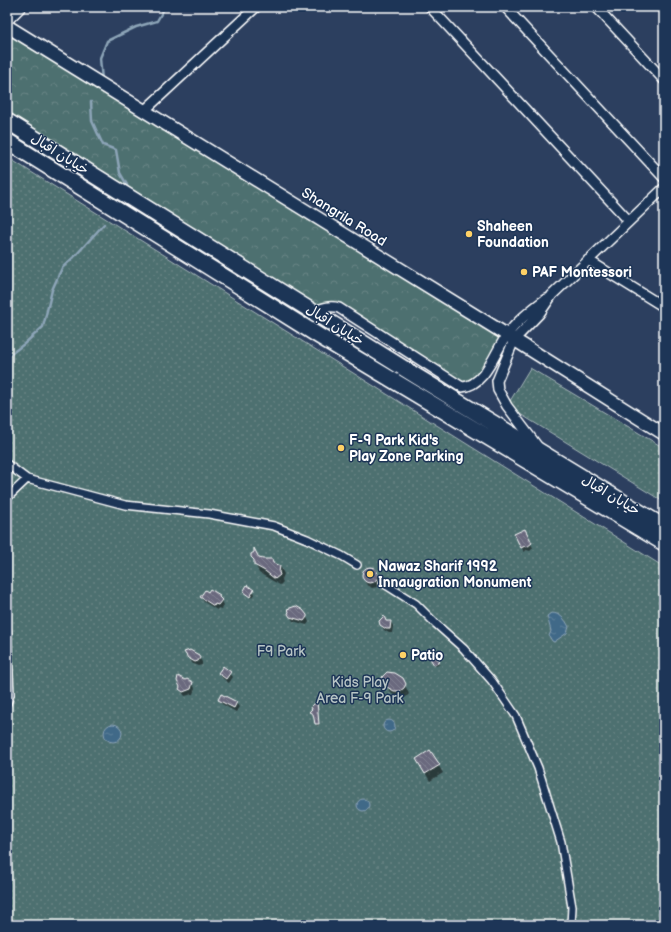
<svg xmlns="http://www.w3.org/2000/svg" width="671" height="932" font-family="'Balsamiq Sans','Playpen Sans Arabic',sans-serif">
<defs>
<pattern id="forest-crowns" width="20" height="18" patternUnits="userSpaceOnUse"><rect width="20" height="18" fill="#4e6f70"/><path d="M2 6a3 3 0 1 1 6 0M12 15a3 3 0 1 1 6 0" fill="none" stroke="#698585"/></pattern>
<pattern id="park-dots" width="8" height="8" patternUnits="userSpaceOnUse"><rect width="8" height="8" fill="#4e6f70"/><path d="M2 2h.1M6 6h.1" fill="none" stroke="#698585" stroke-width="1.8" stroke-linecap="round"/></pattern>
<pattern id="water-ripples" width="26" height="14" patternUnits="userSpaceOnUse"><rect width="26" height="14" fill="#416988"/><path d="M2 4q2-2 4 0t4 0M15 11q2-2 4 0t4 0" fill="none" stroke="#5e809a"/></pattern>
<pattern id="building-back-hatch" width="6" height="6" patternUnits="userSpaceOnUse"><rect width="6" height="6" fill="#6a697e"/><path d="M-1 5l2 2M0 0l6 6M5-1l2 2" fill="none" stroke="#808091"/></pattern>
</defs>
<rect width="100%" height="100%" fill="#2c3f5f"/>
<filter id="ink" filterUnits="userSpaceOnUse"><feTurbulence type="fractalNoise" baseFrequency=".025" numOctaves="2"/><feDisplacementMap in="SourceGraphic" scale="8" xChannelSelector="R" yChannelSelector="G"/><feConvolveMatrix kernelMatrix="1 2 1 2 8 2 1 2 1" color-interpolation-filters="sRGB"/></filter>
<g filter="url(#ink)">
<!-- forest -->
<path fill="url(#forest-crowns)" stroke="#a6b7b8" d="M7,26L507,335L470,386L339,308L313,312L7,121Z"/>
<!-- park -->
<path fill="url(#park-dots)" stroke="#a6b7b8" d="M7,157L664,567V925H7Z
M530,368L664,448V502L507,406Z"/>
<!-- water -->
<path fill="url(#water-ripples)" stroke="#8da5b8" d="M551,613C560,613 565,619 569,627L567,633L554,642L552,641L549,636L551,631L547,616Z
M383 726a6 6 0 1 1 12 0a6 6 0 1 1-12 0Z
M104 733a9 9 0 1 1 18 0a9 9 0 1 1-18 0Z
M357 805a6 6 0 1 1 12 0a6 6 0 1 1-12 0Z"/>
<!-- shadow -->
<path fill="#0007" d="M515,535H527L533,548L530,551L527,550L524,552Z
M252,557L280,566L284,574L282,580L283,582L280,585L259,573Z
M367,568L374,569L377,572L380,577V583L377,587L372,588L366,584L364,579L363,572Z
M253,591L255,593L251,598L244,592Z
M219,596L224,605L221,609L218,608L217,610L204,602L201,597Z
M289,614L306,615L309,622L307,625L293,621Z
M386,622H391L393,626L392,633H389L384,630L381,625Z
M190,651L197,654L202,662V665L198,666L193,664L188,657Z
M429,655L436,658L440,664L436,666Z
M219,673H230L233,677L229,683L222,678Z
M402,679L409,694L406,697L398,698L391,693L383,680Z
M192,683L195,688L193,694L185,696L180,689L181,687Z
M219,700L236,703L239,707L236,712L222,704Z
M317,703L319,725L317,726L314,716L311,712Z
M430,751L443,773L430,781L417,759Z"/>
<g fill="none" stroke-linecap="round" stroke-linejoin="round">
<!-- stream -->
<path stroke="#8da5b8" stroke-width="2.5" d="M102,80L100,58L107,41L136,27L157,21L165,7
M91,102L92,121L103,145L116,150L120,173L127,185
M7,357L24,344L43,327L52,290L62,268L76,255L104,224"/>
</g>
<!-- building -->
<path fill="url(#building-back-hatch)" stroke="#fff" d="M525,529L532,543L527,547L525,546L521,548L514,534Z
M254,548L259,558L263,559H272L273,563L280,566L279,572L280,575L275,579L265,571L254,565V560L251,557V554L254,552Z
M362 575a8 8 0 1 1 16 0a8 8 0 1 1-16 0Z
M247,585L254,590L250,597L243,592Z
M210,589L220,595L219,597L222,600L218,605L215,604L214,606L200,597L205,590L208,592Z
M296,606L303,610L307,615V617L304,621L290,617L288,614L289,611L287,609Z
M384,616L386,621H391L390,629H386L380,625L379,621Z
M190,650L199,655L200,658L198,661L195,662L188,658L184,652Z
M426,652L437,658L440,662L434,665Z
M223,666L231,672L226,679L218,673Z
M387,672L395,673L403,678L406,684L404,688L400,691H394L385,686L383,683L382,677Z
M178,676L185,680L187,679L193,682L191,689L183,692L179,689L180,687L177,681Z
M221,694L237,702L234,708L218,700Z
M317,701L319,724H315L313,714L309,712L312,709L311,707Z
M430,750L440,765L425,774L416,759Z"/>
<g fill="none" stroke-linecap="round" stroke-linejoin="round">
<defs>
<path id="pedestrian" d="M7,464L27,479L125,505L209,514L274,526L307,539L342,556L357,565
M7,498L27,479
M383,583L416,604L436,624L464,649L492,681L516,716L538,768L561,842L572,907L571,925
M7,631L10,695L7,703"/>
<path id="minor" d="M430,7L629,221
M505,7L664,178
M596,7L664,80
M7,21L21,7
M144,111L256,7
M588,260L664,307
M313,312C322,308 330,305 339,308L462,387C486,385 495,351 507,335C517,321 532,309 546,299
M538,447L507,406L498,390L497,381L514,340L539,314L552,295L664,188"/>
<path id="tertiary" d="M7,26L507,335L664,434"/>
<path id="primary" d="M7,121L416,376L664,527
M7,141L319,336L664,543"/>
</defs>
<!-- pedestrian casing -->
<use href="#pedestrian" stroke="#fff" stroke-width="10"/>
<!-- minor casing -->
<use href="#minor" stroke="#fff" stroke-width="12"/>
<!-- tertiary casing -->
<use href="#tertiary" stroke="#fff" stroke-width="15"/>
<!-- primary casing -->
<use href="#primary" stroke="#fff" stroke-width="18"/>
<!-- pedestrian -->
<use href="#pedestrian" stroke="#1d3557" stroke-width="7"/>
<!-- minor -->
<use href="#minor" stroke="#1d3557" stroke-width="9"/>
<!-- tertiary -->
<use href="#tertiary" stroke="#1d3557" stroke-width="12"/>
<!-- primary -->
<use href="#primary" stroke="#1d3557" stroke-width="15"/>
</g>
</g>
<!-- markers -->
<g fill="#ffd166" stroke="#1d3557" stroke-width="1.5">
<circle cx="469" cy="234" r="4"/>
<circle cx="524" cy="272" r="4"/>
<circle cx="341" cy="448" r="4"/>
<circle cx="370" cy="574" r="4"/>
<circle cx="403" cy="655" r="4"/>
</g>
<g text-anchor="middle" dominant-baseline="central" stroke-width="3" stroke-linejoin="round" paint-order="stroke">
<!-- street labels -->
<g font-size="14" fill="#fff" stroke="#1d3557">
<text transform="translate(60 154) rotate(32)">خیابان اقبال</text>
<text transform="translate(344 217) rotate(32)">Shangrila Road</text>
<text transform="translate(335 325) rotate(32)">خیابان اقبال</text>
<text transform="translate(611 495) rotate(31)">خیابان اقبال</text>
</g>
<!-- poi labels -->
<g font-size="14" font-weight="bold" fill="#fff" stroke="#1d3557" text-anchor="start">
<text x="477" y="226">Shaheen<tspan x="477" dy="16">Foundation</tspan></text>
<text x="532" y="272">PAF Montessori</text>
<text x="349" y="440">F-9 Park Kid's<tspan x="349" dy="16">Play Zone Parking</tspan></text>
<text x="378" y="566">Nawaz Sharif 1992<tspan x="378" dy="16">Innaugration Monument</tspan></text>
<text x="411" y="655">Patio</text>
</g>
<!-- park labels -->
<g font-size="14" fill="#b8c5c6" stroke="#1d3557">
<text x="281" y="651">F9 Park</text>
<text x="360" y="682">Kids Play<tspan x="360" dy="16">Area F-9 Park</tspan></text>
</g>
</g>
<!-- margin -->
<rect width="671" height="932" fill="none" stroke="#1d3557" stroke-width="24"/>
<rect x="12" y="12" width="647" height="908" fill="none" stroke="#fff" stroke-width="1.5" filter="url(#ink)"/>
</svg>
